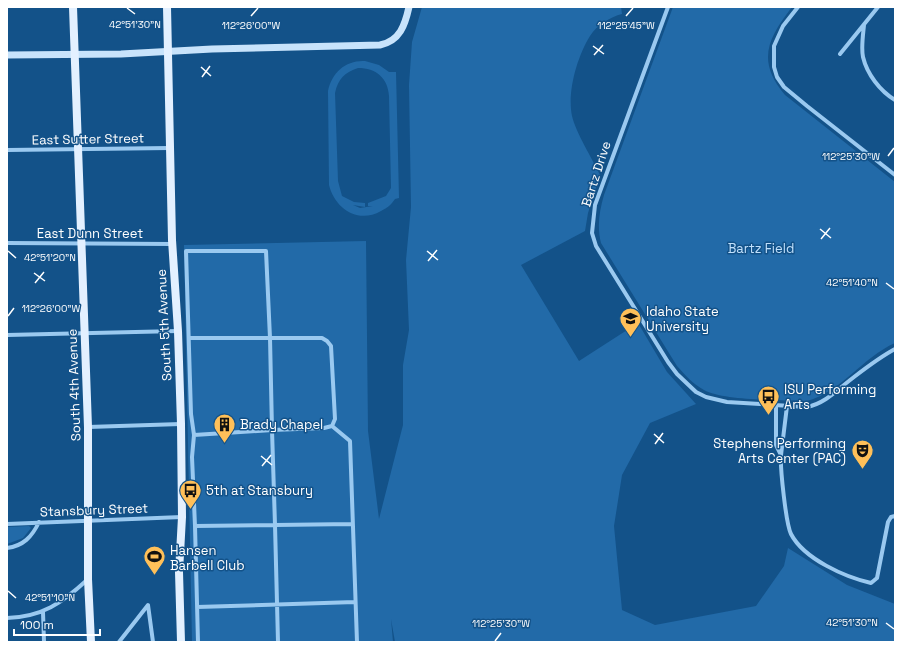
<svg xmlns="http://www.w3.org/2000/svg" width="902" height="649" font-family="'Space Grotesk',sans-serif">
<rect width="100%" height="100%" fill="#135289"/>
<!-- green -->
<path fill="#226aa8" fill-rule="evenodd" d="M422,7H621L622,14C610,17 597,25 590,36C577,57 567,92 572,116C576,133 592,158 600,175L588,213L585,231L521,265L579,361L638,323L667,372L696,404L650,423L622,475L614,526L622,610L655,625L756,606L784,566L788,548L847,585L895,604V642H395L391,619L393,642H192L184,245L366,241L368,431L379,519L403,425V365L409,330L406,260L411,207L409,85L412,42Z
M673,7H792C768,38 756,61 785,95L895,182V343C863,357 841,392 807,401C782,400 724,401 704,390C693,384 685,375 677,366L601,243C597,227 599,212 604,195Z
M365,61L379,65L389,72H396L399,198L395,199C391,205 387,208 381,211C358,224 335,209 329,185L328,91C332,72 346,60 365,61ZM358,68C376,68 388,78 389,96L391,188L386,196L368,203V206H373L360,208L353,205L365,207V203L354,202L342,196L338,181L335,93C338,79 345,72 358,68Z
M29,526L31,528L23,538L7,544V527Z"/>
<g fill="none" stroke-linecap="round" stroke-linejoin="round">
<!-- street -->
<path stroke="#9ac9f0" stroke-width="4" d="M668,7L595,205L592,233L596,246L668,362L677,374L696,392L706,397L727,402L807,407C826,403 838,389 854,377C867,367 880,357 895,349
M798,7L783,26L774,46V67L777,77L784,87L807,106L895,175
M864,25C863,35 861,48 863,57C867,74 880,91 895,100
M840,54L878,7
M7,150L170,148
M7,243L172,244
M7,335L178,331
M189,338H322L327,341L331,346L335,419L332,426L324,428L272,430L270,338L266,251H186L191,414L194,435L192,457L195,526L275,525L272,430L194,435
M776,406V445L781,455
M787,406C785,423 783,439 781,455C780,468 786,524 791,534C804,559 845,577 871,583L877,578L888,522L891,517L895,516
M332,426L350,441L357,642
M88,427L181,424
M7,524L182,517
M195,526L198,642
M7,548C23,546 32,537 39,522
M197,607L355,602
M43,612L44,642
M7,618C42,617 62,603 87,580
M119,642L148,605L153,642
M278,642L275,525L353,524"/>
<!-- secondary -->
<path stroke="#c8e3fb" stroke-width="7" d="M7,55L121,54L212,49L380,45C400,41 405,25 409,7"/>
<!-- primary -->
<path stroke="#e3f0ff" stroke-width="8" d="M73,7L88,427V579L91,642
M167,7L172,240L178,331L181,424L182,517L179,572L181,642"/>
</g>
<!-- ticks -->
<path fill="none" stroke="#fff" stroke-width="1.5" d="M127,8L135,14M251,16L258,8M626,16L633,8M593,46L604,54M594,55L603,45M201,67L211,76M202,77L210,66M888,156L894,148M820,229L831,238M821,239L830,228M8,251L16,258M427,251L438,260M428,261L437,250M34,273L45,281M35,283L44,272M886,283L894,289M8,316L14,308M654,434L664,443M655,444L663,433M261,456L272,465M262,466L271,455M8,591L16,598M886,623L894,629M495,641L501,633"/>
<!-- icons -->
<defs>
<symbol id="university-pin" viewBox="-11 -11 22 30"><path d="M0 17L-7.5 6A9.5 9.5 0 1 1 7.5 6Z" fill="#ffc059" stroke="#135289"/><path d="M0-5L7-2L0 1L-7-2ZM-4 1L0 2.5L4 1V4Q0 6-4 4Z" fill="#111"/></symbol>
<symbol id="bus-pin" viewBox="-11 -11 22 30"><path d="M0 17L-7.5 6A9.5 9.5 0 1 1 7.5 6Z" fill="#ffc059" stroke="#135289"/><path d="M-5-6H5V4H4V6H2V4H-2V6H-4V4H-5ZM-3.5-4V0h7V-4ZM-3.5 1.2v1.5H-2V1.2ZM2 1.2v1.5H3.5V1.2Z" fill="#111"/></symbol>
<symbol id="building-pin" viewBox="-11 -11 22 30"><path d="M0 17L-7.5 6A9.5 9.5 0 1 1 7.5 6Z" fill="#ffc059" stroke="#135289"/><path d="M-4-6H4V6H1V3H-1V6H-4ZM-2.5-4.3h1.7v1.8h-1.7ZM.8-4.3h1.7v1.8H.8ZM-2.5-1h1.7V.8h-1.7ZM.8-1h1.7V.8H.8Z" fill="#111"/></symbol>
<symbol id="theatre-pin" viewBox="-11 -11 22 30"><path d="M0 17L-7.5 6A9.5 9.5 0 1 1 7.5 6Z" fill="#ffc059" stroke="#135289"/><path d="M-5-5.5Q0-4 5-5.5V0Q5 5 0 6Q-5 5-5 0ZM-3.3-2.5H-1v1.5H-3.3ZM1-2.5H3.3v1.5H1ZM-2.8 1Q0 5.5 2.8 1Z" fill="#111"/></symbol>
<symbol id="stadium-pin" viewBox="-11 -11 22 30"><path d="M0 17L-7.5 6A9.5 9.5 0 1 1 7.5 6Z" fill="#ffc059" stroke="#135289"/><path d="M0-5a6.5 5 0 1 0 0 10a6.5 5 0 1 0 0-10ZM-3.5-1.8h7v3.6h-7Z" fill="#111"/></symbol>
</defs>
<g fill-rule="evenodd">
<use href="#university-pin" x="618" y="306" width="25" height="34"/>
<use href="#bus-pin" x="756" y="384" width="25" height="34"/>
<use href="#building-pin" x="212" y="412" width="25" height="34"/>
<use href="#theatre-pin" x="850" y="438" width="25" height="34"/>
<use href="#bus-pin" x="178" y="478" width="25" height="34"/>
<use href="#stadium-pin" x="142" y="544" width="25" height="34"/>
</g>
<g text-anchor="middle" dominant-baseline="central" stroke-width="3" stroke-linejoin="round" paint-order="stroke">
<!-- street labels -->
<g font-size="13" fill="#fff" stroke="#135289">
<text transform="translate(88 139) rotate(-1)">East Sutter Street</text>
<text transform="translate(596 174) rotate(-72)">Bartz Drive</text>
<text x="90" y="233">East Dunn Street</text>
<text transform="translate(164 325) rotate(-93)">South 5th Avenue</text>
<text transform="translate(74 385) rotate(-92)">South 4th Avenue</text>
<text transform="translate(94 510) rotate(-2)">Stansbury Street</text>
</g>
<!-- park labels -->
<g font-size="13" fill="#c0e0fc" stroke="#135289">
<text x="761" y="248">Bartz Field</text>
</g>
<!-- poi labels -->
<g font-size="13" fill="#fff" stroke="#135289" text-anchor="start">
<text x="646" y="311">Idaho State<tspan x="646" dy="15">University</tspan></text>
<text x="784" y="389">ISU Performing<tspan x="784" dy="15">Arts</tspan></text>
<text x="240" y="424">Brady Chapel</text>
<text x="846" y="443" text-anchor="end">Stephens Performing<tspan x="846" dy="15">Arts Center (PAC)</tspan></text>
<text x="206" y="490">5th at Stansbury</text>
<text x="170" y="550">Hansen<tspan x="170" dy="15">Barbell Club</tspan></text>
</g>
</g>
<g font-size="10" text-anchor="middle" fill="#fff" stroke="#135289" stroke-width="3" stroke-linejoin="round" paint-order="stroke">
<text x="135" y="28">42°51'30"N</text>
<text x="251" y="29">112°26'00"W</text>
<text x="626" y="29">112°25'45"W</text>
<text x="851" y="160">112°25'30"W</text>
<text x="50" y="261">42°51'20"N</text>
<text x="852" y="286">42°51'40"N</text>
<text x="51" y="312">112°26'00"W</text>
<text x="50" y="601">42°51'10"N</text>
<text x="852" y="626">42°51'30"N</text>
<text x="501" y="627">112°25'30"W</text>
</g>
<!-- border -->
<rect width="902" height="649" fill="none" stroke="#ffffff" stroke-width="16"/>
<!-- scale -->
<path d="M14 629v6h86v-6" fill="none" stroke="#ffffff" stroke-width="2"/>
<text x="20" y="629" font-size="12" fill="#ffffff" stroke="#135289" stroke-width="3" paint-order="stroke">100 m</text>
</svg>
